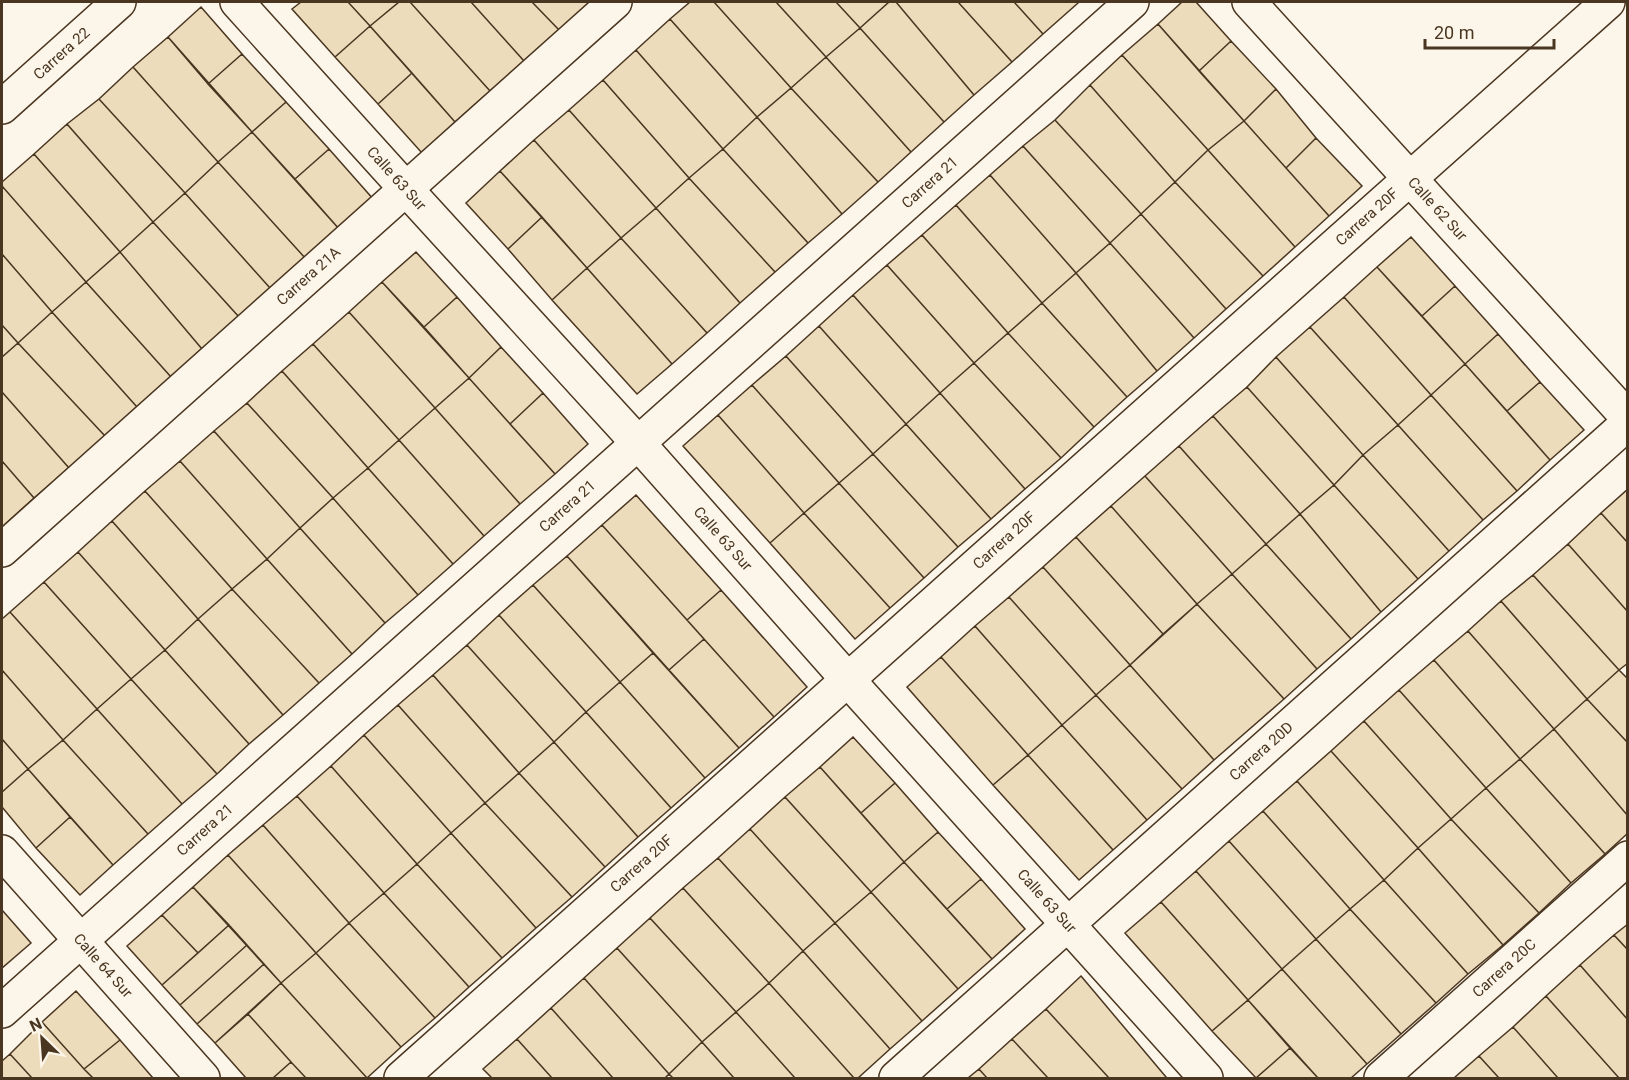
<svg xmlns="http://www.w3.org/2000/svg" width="1629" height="1080" font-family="Roboto,sans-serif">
<rect width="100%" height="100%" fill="#fbf6e9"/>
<!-- building -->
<path fill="#ecdcbc" stroke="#4a3520" stroke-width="1.5" d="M301,2H348L370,26L335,57L292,9Z
M348,2H399L370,26Z
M399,2H410L490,91L455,122L370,26Z
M410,2H471L524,61L490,91Z
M471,2H532L559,30L524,61Z
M532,2H590L559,30Z
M690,2H714L791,88L757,117L670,19Z
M714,2H776L826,57L791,88Z
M776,2H836L860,28L826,57Z
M836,2H889L860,28Z
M889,2H896L974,95L944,122L860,28Z
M896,2H958L1012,62L974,95Z
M958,2H1014L1043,34L1012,62Z
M1014,2H1077L1078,3L1043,34Z
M1182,2H1196L1231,41L1199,71L1158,24Z
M201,7L242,54L208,84L168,37Z
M670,19L757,117L723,149L636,50Z
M1158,24L1244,121L1208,150L1122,55Z
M370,26L412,73L378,104L335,57Z
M860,28L944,122L911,152L826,57Z
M168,37L252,132L218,162L133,67Z
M1231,41L1276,89L1244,121L1199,71Z
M636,50L723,149L689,178L603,80Z
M242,54L286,102L252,132L208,84Z
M1122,55L1208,150L1175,182L1090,85Z
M826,57L911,152L878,182L791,88Z
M133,67L218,162L185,193L99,99Z
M412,73L455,122L422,153L378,104Z
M603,80L689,178L656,208L569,110Z
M1090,85L1175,182L1141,214L1055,120Z
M791,88L878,182L842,214L757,117Z
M1276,89L1316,138L1286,168L1244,121Z
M99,99L185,193L153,222L67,124Z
M286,102L329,149L295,179L252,132Z
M569,110L656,208L621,238L534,140Z
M757,117L842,214L808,243L723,149Z
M1055,120L1141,214L1110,243L1023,146Z
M1244,121L1329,216L1295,247L1208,150Z
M67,124L153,222L120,252L34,154Z
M252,132L340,230L306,259L218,162Z
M1316,138L1362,186L1329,216L1286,168Z
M534,140L621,238L587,268L500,171Z
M1023,146L1110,243L1076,273L990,175Z
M329,149L374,200L340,230L295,179Z
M723,149L808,243L775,272L689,178Z
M1208,150L1295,247L1263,276L1175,182Z
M34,154L120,252L86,282L2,186V182Z
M218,162L306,259L270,288L185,193Z
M500,171L542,217L508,249L466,203Z
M990,175L1076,273L1042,303L956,205Z
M689,178L775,272L740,303L656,208Z
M1175,182L1263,276L1226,309L1141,214Z
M2,186L86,282L52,312L2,254Z
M185,193L270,288L239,317L153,222Z
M956,205L1042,303L1008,333L922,235Z
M656,208L740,303L707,333L621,238Z
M1141,214L1226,309L1194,338L1110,243Z
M542,217L587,268L552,300L508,249Z
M153,222L239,317L202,349L120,252Z
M922,235L1008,333L974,363L887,265Z
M1411,237L1455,286L1422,316L1377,267Z
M621,238L707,333L672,364L587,268Z
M1110,243L1194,338L1157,371L1076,273Z
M120,252L202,349L171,377L86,282Z
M416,252L457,297L424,327L382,282Z
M2,254L52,312L18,343L2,325Z
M887,265L974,363L940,393L853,295Z
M1377,267L1465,364L1431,395L1344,297Z
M587,268L672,364L637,394L552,300Z
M1076,273L1157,371L1127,397L1042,303Z
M86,282L171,377L137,407L52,312Z
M382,282L469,378L435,408L349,312Z
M1455,286L1498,334L1465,364L1422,316Z
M853,295L940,393L906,424L819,326Z
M457,297L501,347L469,378L424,327Z
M1344,297L1431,395L1398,425L1310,327Z
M1042,303L1127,397L1094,427L1008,333Z
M52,312L137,407L105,436L18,343Z
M349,312L435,408L399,440L313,344Z
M2,325L18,343L2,357Z
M819,326L906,424L873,454L786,356Z
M1310,327L1398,425L1363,455L1276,357Z
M1008,333L1094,427L1061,458L974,363Z
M1498,334L1540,382L1507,411L1465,364Z
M18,343L105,436L69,468L2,392V357Z
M313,344L399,440L368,468L282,371Z
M501,347L543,393L510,424L469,378Z
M786,356L873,454L839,483L752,385Z
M1276,357L1363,455L1334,485L1247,387Z
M974,363L1061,458L1025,489L940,393Z
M1465,364L1550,460L1517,491L1431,395Z
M282,371L368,468L333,498L247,403Z
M469,378L555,474L520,504L435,408Z
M1540,382L1584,430L1550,460L1507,411Z
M752,385L839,483L804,513L718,415Z
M1247,387L1334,485L1300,514L1213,416Z
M2,392L69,468L34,498L2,461Z
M543,393L588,444L555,474L510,424Z
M940,393L1025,489L991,519L906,424Z
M1431,395L1517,491L1483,520L1398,425Z
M247,403L333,498L300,528L214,431Z
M435,408L520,504L484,536L399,440Z
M718,415L804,513L770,543L683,446Z
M1213,416L1300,514L1266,544L1179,446Z
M906,424L991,519L958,547L873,454Z
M1398,425L1483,520L1449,551L1363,455Z
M214,431L300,528L267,559L180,461Z
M399,440L484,536L453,564L368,468Z
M1179,446L1266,544L1232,574L1145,476Z
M873,454L958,547L924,578L839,483Z
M1363,455L1449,551L1418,579L1334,485Z
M2,461L34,498L2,527Z
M180,461L267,559L232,589L145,491Z
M368,468L453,564L418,595L333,498Z
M1145,476L1232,574L1197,604L1111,506Z
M839,483L924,578L890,608L804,513Z
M1334,485L1418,579L1381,612L1300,514Z
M1628,489V543L1601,513Z
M145,491L232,589L198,619L112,521Z
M636,495L721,590L687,620L602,525Z
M333,498L418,595L385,623L300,528Z
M1111,506L1197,604L1163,634L1076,537Z
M804,513L890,608L855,639L770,543Z
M1601,513L1628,543V612L1568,544Z
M1300,514L1381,612L1351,639L1266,544Z
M112,521L198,619L165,650L78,552Z
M602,525L704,639L669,670L567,556Z
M300,528L385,623L352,654L267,559Z
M1076,537L1163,634L1130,665L1043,567Z
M1266,544L1351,639L1317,669L1232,574Z
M1568,544L1628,612V663L1619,670L1533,575Z
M78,552L165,650L131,679L44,582Z
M567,556L653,653L620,682L533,585Z
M267,559L352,654L319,683L232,589Z
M1043,567L1130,665L1096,695L1009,597Z
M1232,574L1317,669L1284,699L1197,604Z
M1533,575L1619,670L1587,699L1501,601Z
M44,582L131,679L97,709L10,612Z
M533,585L620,682L586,712L499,615Z
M232,589L319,683L283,715L198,619Z
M721,590L807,687L774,717L687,620Z
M1009,597L1096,695L1062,725L975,626Z
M1501,601L1587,699L1554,729L1468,631Z
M1197,604L1284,699L1214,760L1130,665Z
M10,612L97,709L63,740L2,670V619Z
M499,615L586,712L554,742L467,645Z
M198,619L283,715L249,744L165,650Z
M975,626L1062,725L1028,755L941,657Z
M1468,631L1554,729L1520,759L1434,660Z
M704,639L774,717L739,748L669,670Z
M467,645L554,742L519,773L433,675Z
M165,650L249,744L217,774L131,679Z
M653,653L739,748L705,778L620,682Z
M941,657L1028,755L993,785L907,687Z
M1434,660L1520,759L1486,788L1399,690Z
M1130,665L1214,760L1182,789L1096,695Z
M2,670L63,740L28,769L2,739Z
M1619,670L1628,679V743L1587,699Z
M433,675L519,773L485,803L398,705Z
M131,679L217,774L182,804L97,709Z
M620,682L705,778L671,808L586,712Z
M1399,690L1486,788L1451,819L1364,721Z
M1096,695L1182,789L1147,820L1062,725Z
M1587,699L1628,743V816L1554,729Z
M398,705L485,803L451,833L364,735Z
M97,709L182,804L148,834L63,740Z
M586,712L671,808L638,837L554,742Z
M1364,721L1451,819L1418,848L1331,751Z
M1062,725L1147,820L1113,850L1028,755Z
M1554,729L1628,816V833L1605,854L1520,759Z
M364,735L451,833L417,864L331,766Z
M853,737L895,783L861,813L820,767Z
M2,739L28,769L2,792Z
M63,740L148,834L113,865L28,769Z
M554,742L638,837L605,867L519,773Z
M1331,751L1418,848L1384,880L1297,781Z
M1028,755L1113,850L1079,880L993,785Z
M1520,759L1605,854L1571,883L1486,788Z
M331,766L417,864L384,893L297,796Z
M820,767L904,862L871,892L785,797Z
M28,769L70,817L36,848L2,807V792Z
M519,773L605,867L572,897L485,803Z
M1297,781L1384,880L1350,909L1263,811Z
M895,783L938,832L904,862L861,813Z
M1486,788L1571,883L1539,913L1451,819Z
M297,796L384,893L349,923L263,825Z
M785,797L871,892L835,923L750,829Z
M485,803L572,897L536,928L451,833Z
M1263,811L1350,909L1316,939L1229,841Z
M70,817L113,865L80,895L36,848Z
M1451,819L1539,913L1503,945L1418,848Z
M263,825L349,923L316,953L228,855Z
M750,829L835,923L803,951L718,858Z
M938,832L981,879L947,909L904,862Z
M451,833L536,928L502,958L417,864Z
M1229,841L1316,939L1282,969L1196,871Z
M1418,848L1503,945L1468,974L1384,880Z
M228,855L316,953L281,983L193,887Z
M718,858L803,951L769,983L683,888Z
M904,862L992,959L958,989L871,892Z
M417,864L502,958L469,987L384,893Z
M1196,871L1282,969L1248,1000L1161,902Z
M981,879L1025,929L992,959L947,909Z
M1384,880L1468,974L1436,1003L1350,909Z
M193,887L229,925L198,953L162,915Z
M683,888L769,983L736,1012L650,918Z
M871,892L958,989L922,1021L835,923Z
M384,893L469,987L435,1018L349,923Z
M1161,902L1248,1000L1212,1031L1125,933Z
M1350,909L1436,1003L1401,1034L1316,939Z
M2,910L31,943L2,968Z
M162,915L198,953L162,985L127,946Z
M650,918L736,1012L702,1042L617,948Z
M349,923L435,1018L401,1047L316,953Z
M835,923L922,1021L890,1049L803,951Z
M1628,924V950L1614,935Z
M229,925L247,945L180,1005L162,985Z
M1614,935L1628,950V1020L1580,965Z
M1316,939L1401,1034L1367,1064L1282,969Z
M247,945L264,964L197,1024L180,1005Z
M617,948L702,1042L669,1074L584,978Z
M803,951L890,1049L858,1078H854L769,983Z
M316,953L401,1047L367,1078L281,983Z
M264,964L281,983L215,1043L197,1024Z
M1580,965L1628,1020V1078H1619L1546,996Z
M1282,969L1367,1064L1351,1078H1318L1248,1000Z
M1081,976L1166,1077L1165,1078H1109L1046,1009Z
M584,978L669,1074L665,1078H613L551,1008Z
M281,983L367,1078H306L291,1062L248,1014Z
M769,983L854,1078H795L736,1012Z
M76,991L120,1040L84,1069L42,1022Z
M1546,996L1619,1078H1558L1513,1027Z
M1248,1000L1290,1048L1256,1078L1212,1031Z
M551,1008L613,1078H552L517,1039Z
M1046,1009L1109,1078H1048L1012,1039Z
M736,1012L795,1078H734L702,1042Z
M248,1014L291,1062L273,1078H246L215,1043Z
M42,1022L84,1069L93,1078H32L10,1054Z
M1513,1027L1558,1078H1499L1479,1056Z
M517,1039L552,1078H492L483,1069Z
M1012,1039L1048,1078H987L979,1069Z
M120,1040L153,1078H93L84,1069Z
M702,1042L734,1078H673L669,1074Z
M1290,1048L1318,1078H1256Z
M10,1054L32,1078H2V1061Z
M1479,1056L1499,1078H1454Z
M291,1062L306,1078H273Z
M979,1069L987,1078H968Z"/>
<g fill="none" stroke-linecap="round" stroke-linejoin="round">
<defs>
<g id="minor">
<path id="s1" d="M237,2L406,189L638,443L848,680L1206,1078"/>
<path id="s2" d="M1249,2L1628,418"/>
<path id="s3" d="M2,107L119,2"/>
<path id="s4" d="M2,550L615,2"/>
<path id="s5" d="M2,852L203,1078"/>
<path id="s6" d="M2,1011L1132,2"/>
<path id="s7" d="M401,1078L1608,2"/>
<path id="s8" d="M896,1078L1628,423"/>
<path id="s9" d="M1381,1078L1628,858"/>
</g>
</defs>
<!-- minor casing -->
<use href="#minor" stroke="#4a3520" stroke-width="36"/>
<!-- minor -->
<use href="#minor" stroke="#fbf6e9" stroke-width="33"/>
</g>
<g text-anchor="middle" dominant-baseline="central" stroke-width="4.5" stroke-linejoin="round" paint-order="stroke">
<!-- street labels -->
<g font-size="15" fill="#4a3520" stroke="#fbf6e9">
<text stroke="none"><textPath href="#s3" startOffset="80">Carrera 22</textPath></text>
<text stroke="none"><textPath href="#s1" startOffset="238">Calle 63 Sur</textPath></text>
<text stroke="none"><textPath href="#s6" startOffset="1244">Carrera 21</textPath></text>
<text stroke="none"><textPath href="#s2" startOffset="280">Calle 62 Sur</textPath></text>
<text stroke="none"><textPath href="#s7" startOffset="1294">Carrera 20F</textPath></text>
<text stroke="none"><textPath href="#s4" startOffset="411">Carrera 21A</textPath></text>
<text stroke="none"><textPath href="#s6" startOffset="758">Carrera 21</textPath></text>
<text stroke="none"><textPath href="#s1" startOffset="724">Calle 63 Sur</textPath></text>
<text stroke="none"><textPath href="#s7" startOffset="808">Carrera 20F</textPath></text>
<text stroke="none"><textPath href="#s8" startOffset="490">Carrera 20D</textPath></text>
<text stroke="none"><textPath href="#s6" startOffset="272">Carrera 21</textPath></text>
<text stroke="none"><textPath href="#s7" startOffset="322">Carrera 20F</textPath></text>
<text stroke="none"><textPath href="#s1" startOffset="1210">Calle 63 Sur</textPath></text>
<text stroke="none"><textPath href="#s5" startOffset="152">Calle 64 Sur</textPath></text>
<text stroke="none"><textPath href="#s9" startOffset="165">Carrera 20C</textPath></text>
</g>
</g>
<!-- border -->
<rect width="1629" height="1080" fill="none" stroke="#4a3520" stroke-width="6"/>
<!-- north arrow -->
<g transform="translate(42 1038) rotate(335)" stroke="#fbf6e9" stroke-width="4.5" paint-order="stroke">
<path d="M0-4.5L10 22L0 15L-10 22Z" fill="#4a3520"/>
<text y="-9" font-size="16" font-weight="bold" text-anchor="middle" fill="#4a3520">N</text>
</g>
<!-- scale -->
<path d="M1425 39v9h129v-9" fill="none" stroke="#4a3520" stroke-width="3"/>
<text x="1434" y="39" font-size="18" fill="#4a3520" stroke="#fbf6e9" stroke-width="4.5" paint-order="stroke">20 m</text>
</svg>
